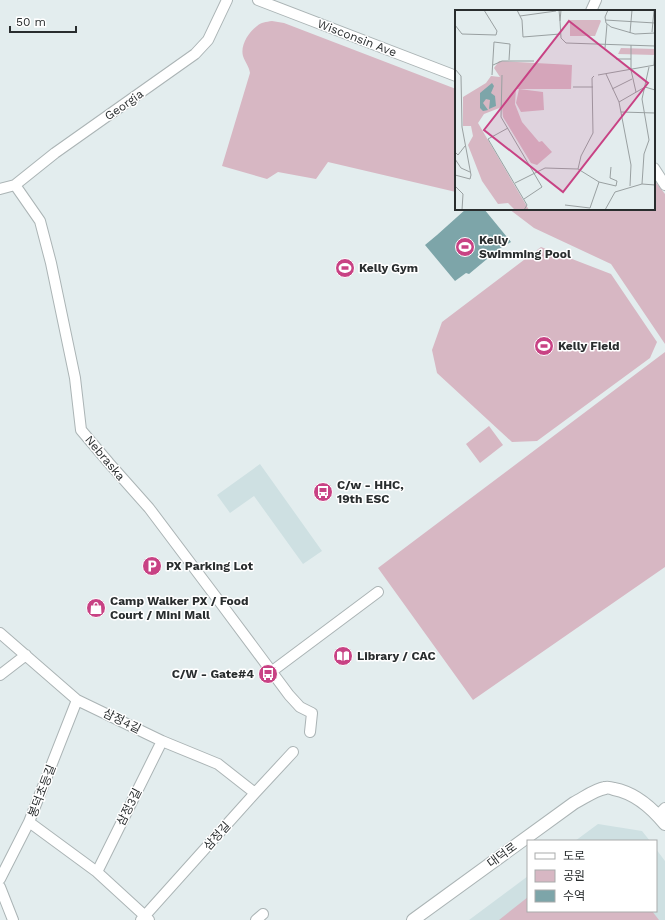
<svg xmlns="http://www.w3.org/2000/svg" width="665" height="920" font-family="'Work Sans','Noto Sans KR',sans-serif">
<rect width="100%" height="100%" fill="#e3edee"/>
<!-- built -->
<path fill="#cee0e2" d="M260,464L322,551L303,564L254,496L230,513L217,495Z
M598,824L642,831L650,841H575Z
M656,849L665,861V920H469L528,876V911H656Z"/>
<!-- green -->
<path fill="#d7b7c3" d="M272,21L284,23L456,89V192L328,162L316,179L278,172L267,179L222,166L250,73C249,66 245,62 243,56C240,45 249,32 257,26C261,22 266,22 272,21Z
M654,180L665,194V344L611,264L534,228L509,209H654Z
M541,247L611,274L657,342L650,358L537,441L512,442L437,373L432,350L442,322Z
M665,352V567L473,700L378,568Z
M489,426L503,445L480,463L466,444Z
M528,897V911H652L659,920H499Z"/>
<!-- water -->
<path fill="#7da5a9" d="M466,209H484L511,242L499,249L469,274L466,273L455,281L425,245L437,235Z"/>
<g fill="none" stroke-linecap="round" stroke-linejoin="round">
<defs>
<path id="minor" d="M258,0L456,76
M591,11L596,0
M654,168L665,185
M15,185L40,221L51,263L75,378L81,430L109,463L149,508L222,605L289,695L300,707L312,713L310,732
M0,189L15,185L55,153L195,54L208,40L227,0
M0,633L77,700L162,741L218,764L255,793
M271,672L378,592
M0,675L26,655
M658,815L665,808
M29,822L97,872L145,916L149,920
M97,872L162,741
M0,879L29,822L77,700
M0,887L13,920
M141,920L255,793L293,752
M256,920L263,914"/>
<path id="major" d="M413,920L574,803C584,798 594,790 605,788C608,787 611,788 614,789C635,793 652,808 665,824"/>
</defs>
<!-- minor casing -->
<use href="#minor" stroke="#abb4b5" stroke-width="12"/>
<!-- major casing -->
<use href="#major" stroke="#abb4b5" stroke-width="14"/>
<!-- minor -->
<use href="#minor" stroke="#fff" stroke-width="10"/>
<!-- major -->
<use href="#major" stroke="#fff" stroke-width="12"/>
</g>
<!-- icons -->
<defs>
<symbol id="stadium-disc" viewBox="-11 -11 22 22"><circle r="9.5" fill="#c84284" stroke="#fff"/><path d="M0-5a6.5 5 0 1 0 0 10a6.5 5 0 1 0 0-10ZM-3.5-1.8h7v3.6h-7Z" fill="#fff"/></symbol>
<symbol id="bus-disc" viewBox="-11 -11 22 22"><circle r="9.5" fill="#c84284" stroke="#fff"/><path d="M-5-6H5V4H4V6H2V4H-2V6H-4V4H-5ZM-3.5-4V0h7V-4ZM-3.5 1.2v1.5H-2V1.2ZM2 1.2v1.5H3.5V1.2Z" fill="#fff"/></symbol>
<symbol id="parking-disc" viewBox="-11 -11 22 22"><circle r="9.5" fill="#c84284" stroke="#fff"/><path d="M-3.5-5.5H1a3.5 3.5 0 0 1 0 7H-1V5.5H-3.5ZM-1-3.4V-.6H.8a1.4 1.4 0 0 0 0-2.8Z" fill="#fff"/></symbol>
<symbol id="shop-disc" viewBox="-11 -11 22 22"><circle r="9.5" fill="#c84284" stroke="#fff"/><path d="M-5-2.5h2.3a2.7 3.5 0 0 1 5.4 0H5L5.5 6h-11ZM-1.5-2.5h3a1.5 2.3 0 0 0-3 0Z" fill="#fff"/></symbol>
<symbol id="library-disc" viewBox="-11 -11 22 22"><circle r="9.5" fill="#c84284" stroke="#fff"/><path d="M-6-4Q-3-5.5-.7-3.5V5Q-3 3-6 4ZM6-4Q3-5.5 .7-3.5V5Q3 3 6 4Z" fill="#fff"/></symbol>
</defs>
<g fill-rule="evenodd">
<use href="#stadium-disc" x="454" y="236" width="22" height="22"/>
<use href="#stadium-disc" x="334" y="257" width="22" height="22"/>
<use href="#stadium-disc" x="533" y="335" width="22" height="22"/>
<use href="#bus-disc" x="312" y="481" width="22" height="22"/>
<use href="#parking-disc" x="141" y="555" width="22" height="22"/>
<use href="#shop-disc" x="85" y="597" width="22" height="22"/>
<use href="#library-disc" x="332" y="645" width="22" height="22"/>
<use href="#bus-disc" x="257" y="663" width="22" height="22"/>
</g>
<g text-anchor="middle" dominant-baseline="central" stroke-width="3" stroke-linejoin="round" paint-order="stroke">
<!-- street labels -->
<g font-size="12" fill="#292d2e" stroke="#fff">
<text transform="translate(357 38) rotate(21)">Wisconsin Ave</text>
<text transform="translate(124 105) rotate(-35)">Georgia</text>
<text transform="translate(105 458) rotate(50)">Nebraska</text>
<text transform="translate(122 721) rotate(26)">삼정4길</text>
<text transform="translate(42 791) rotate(-69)">봉덕초등길</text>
<text transform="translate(129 807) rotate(-63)">삼정3길</text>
<text transform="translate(217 836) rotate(-48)">삼정길</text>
<text transform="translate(502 855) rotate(-36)">대덕로</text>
</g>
<!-- poi labels -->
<g font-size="12" font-weight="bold" fill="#292d2e" stroke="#fff" text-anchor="start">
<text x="479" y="240">Kelly<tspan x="479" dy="14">Swimming Pool</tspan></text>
<text x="359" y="268">Kelly Gym</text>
<text x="558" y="346">Kelly Field</text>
<text x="337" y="485">C/w - HHC,<tspan x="337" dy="14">19th ESC</tspan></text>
<text x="166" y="566">PX Parking Lot</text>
<text x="110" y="601">Camp Walker PX / Food<tspan x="110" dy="14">Court / Mini Mall</tspan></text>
<text x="357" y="656">Library / CAC</text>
<text x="254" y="674" text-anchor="end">C/W - Gate#4</text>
</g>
</g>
<!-- overview -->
<g transform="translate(455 10)">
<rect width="200" height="200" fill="#e3edee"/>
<path d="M115,10H145L146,11L140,26H115ZM166,38L200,39V45L163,44ZM44,51L117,55L116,79H61L60,94L67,112L84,132L87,131L97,142L82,155L76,153L48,107L47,97L29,104L23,113L74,200H60L53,193L43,194L27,171L13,135L18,126L16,116H8V87L31,73L36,66L45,67L39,58ZM64,79L88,82L89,100L66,102L61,93Z" fill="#d7b7c3"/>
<path d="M37,73L39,76L36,83L40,86L41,96L34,99L35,90L31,89L28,93L33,100L28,101L25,98V83Z" fill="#7da5a9"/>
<path fill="none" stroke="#99a0a1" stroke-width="1" d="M62,0L67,10L68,27L105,24M104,0L105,11L106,0M153,0L150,7L151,13L156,17L180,24L200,23M65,6L101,1M150,10L200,13M105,11L106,28L111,33L200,36M0,15L7,24L41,25L42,21L29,0M197,22L199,0M175,23L177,0M176,35V60L181,82M150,38L152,14M161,49H176M38,55L47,51H79M199,55L200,37M0,59L6,66L7,117L16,165L15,169L0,165M151,64L164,92L176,155L175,176M37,65L39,32L55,34L54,50M47,65L46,107L87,177L69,189M143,65L200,55M118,77H138M157,79L177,69M164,92L190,77L200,80M166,102L200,103M53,118L33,129L72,195L69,200M0,142L3,145L10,136M0,149L6,158L15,162M123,159L126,146L138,123L137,68L139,66M60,173L90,158L123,159L144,172L161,176L162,171L155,168L156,157M187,174L189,144L194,130L187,89L194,57M0,176L8,184L7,200M0,181V197M110,195L135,198L144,172M150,200L160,182L187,174L200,175"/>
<path fill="#c84284" fill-opacity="0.15" stroke="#c84284" stroke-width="2" d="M114,11L193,73L108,182L29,120Z"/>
<rect width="200" height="200" fill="none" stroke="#292d2e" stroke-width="2"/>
</g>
<!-- legend -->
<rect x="527" y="840" width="130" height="72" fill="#ffffff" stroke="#a9abab"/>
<rect x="535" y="853" width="20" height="6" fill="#ffffff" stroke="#a9abab"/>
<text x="563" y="860" font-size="12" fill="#292d2e">도로</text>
<rect x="535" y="870" width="20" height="12" fill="#d7b7c3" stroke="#a9abab"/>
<text x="563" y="880" font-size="12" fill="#292d2e">공원</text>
<rect x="535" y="890" width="20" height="12" fill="#7da5a9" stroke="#a9abab"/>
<text x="563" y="900" font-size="12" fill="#292d2e">수역</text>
<!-- scale -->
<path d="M10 26v6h66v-6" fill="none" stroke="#292d2e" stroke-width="2"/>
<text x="16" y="26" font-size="12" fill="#292d2e" stroke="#ffffff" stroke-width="3" paint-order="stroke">50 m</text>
</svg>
